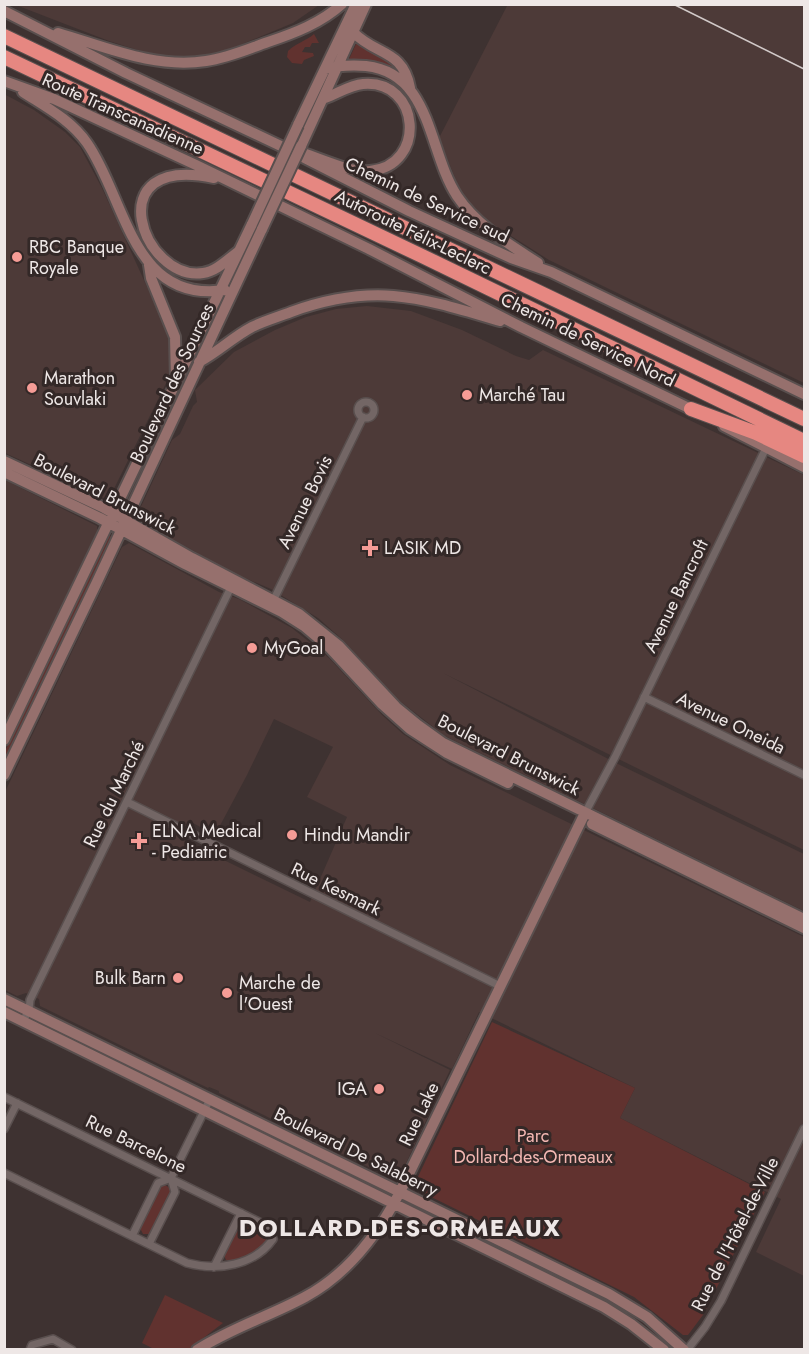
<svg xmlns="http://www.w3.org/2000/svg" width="809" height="1354" font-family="Jost,sans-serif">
<rect width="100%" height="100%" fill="#3e3231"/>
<!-- built -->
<path fill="#4d3a38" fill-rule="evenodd" d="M508,4L804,5V383L549,260L489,222L470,203L459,188L439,138Z
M16,5H319L293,23L228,50L202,56H166L144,52L109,41Z
M4,94L34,110L65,132L80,147L102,188L168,333L171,357L168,379L110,497L106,499L5,453Z
M367,306L411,311L462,330L516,356L529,360L543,350L804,475V850L443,673L618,764L804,854V911L445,736L396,698L343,640L318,618L271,589L231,572L142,522L138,513L172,440L180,434L193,406L197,402L195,390L234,352L275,330L306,317L336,309Z
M5,480L97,526V531L5,722Z
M129,543L219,592L239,599L292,628L329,658L382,715L403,734L450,765L804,937V1276L756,1252L781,1199L620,1118L635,1088L479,1012L452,1069L375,1033L450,1070L400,1176L393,1179L219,1093V1091L209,1087L208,1088L40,1006L39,999L26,993L17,996L5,990L4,794L122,547ZM274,719L333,747L307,797L347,817L310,902L183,840L193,823L215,835L247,775Z"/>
<!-- green -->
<path fill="#61322f" d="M314,34L319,43H312L310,47H305L302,52L313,53L314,56L304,60L302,64L292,63L287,57L288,51C296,43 306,41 314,34Z
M357,42L387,59L403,74L382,63L349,59Z
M109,536L113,537L5,763L4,753Z
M492,1022L635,1088L620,1118L765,1192L703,1315L688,1335H683L634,1297L417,1190L414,1185Z
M165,1185L170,1188L171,1191L151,1231L149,1234H143L140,1228L160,1187Z
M243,1218L266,1228L269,1239C259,1251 241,1262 226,1260L224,1255L240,1220Z
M165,1295L223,1323L189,1349H154L142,1343Z"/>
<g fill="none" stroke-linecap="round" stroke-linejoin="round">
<defs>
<path id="street" d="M358 410a8 8 0 1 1 16 0a8 8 0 1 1-16 0Z
M274,599L363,417
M644,697L804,775
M127,802L500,986
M585,813L615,757L766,448
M23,1021L29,1010L30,1000L233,583
M4,1097L269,1227L273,1239C254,1266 217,1271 187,1263L4,1173
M4,1129L17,1103
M132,1236L158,1183L171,1178
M149,1244L175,1192L171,1178L210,1099
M214,1267L241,1213
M30,1350L32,1345L53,1339L72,1350
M687,1350L705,1327L721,1301L804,1129"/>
<path id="secondary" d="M4,11L126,73L283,147L409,211L511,258L551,272L804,394
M353,32C376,56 403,49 410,88
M58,33C106,47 155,69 206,61C228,58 248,49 268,42C295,33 321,23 342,4
M325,69C340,65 352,65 366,66C432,73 428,152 457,196C477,226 509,244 538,263
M4,81L54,99L196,165L369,249L521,327L697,412
M23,92C46,107 71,120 87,143C126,199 132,304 225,290
M298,125L356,4
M301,146L366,4
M303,153C322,159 351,173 370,171C427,166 421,79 363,84C350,85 337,94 325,98
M214,178C96,153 143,282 203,273C217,271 228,259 239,251
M149,265L151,278L175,337L176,381
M199,362C218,352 233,337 252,327C264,321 278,317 291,312C374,282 419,297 500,321
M724,426L804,467
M4,461L102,507L192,558L299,614L339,646L396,707L418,725L443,743L804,919
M4,472L100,518L185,564L282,612L304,626L330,648L382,704L410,729L447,753L508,783
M4,740L252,224
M4,775L97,582L262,229
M592,824L804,928
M4,999L609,1294L647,1317L684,1350
M4,1012L604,1307L631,1324L664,1350
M197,1350C231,1328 270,1316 305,1297C348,1274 378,1234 400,1192L585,813"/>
<path id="highway" d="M4,36L804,419
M4,57L422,256L804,441
M691,409L756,433L804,456"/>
</defs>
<!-- street casing -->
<use href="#street" stroke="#594f4e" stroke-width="10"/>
<!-- secondary casing -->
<use href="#secondary" stroke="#594f4e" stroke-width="14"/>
<!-- highway casing -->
<use href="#highway" stroke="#594f4e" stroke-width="16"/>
<!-- street -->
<use href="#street" stroke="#736665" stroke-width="7"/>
<!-- secondary -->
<use href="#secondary" stroke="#96706d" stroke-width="10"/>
<!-- highway -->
<use href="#highway" stroke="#e68781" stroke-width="14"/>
<!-- tram -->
<path stroke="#d1c9c8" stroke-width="1.5" d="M673,4L804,69"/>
<defs>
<path id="secondary-bridge" d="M252,224L298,125
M262,229L301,146"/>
</defs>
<!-- secondary-bridge casing -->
<use href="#secondary-bridge" stroke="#594f4e" stroke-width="14" stroke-linecap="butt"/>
<!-- secondary-bridge -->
<use href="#secondary-bridge" stroke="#96706d" stroke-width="10"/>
</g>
<!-- markers -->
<g fill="#f59c96" stroke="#332827" stroke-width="2">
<circle cx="17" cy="257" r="6"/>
<circle cx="32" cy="388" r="6"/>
<circle cx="467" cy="395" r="6"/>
<path d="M367 539h6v6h6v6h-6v6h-6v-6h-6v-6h6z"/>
<circle cx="252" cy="648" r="6"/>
<circle cx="292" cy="835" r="6"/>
<path d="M136 832h6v6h6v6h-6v6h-6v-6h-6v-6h6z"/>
<circle cx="178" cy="978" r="6"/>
<circle cx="227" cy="993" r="6"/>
<circle cx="379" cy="1089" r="6"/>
</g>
<g text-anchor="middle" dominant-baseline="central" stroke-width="6" stroke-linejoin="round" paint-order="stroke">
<!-- street labels -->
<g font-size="18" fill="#eee7e6" stroke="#332827">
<text transform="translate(123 114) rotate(24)">Route Transcanadienne</text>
<text transform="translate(427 200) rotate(25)">Chemin de Service sud</text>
<text transform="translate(413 232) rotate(26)">Autoroute Félix-Leclerc</text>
<text transform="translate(588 340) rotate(26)">Chemin de Service Nord</text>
<text transform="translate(172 383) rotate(-65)">Boulevard des Sources</text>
<text transform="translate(105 494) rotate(27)">Boulevard Brunswick</text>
<text transform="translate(305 502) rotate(-64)">Avenue Bovis</text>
<text transform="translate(676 596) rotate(-64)">Avenue Bancroft</text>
<text transform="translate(731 723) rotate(26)">Avenue Oneida</text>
<text transform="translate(509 755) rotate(27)">Boulevard Brunswick</text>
<text transform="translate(114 794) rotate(-64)">Rue du Marché</text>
<text transform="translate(336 889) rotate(26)">Rue Kesmark</text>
<text transform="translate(419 1114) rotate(-64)">Rue Lake</text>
<text transform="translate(136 1144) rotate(26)">Rue Barcelone</text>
<text transform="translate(356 1152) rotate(26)">Boulevard De Salaberry</text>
<text transform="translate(735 1234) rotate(-63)">Rue de l'Hôtel-de-Ville</text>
</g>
<!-- poi labels -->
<g font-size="18" fill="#eee7e6" stroke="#332827" text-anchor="start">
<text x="29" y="247">RBC Banque<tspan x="29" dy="21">Royale</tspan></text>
<text x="44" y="378">Marathon<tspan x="44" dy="21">Souvlaki</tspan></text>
<text x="479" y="395">Marché Tau</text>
<text x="384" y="548">LASIK MD</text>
<text x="264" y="648">MyGoal</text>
<text x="152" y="831">ELNA Medical<tspan x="152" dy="21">- Pediatric</tspan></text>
<text x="304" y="835">Hindu Mandir</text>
<text x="166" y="978" text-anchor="end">Bulk Barn</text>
<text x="239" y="983">Marche de<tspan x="239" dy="21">l'Ouest</tspan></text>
<text x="367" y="1089" text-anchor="end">IGA</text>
</g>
<!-- park labels -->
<g font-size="18" fill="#f4b8b3" stroke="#332827">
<text x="533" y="1136">Parc<tspan x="533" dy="21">Dollard-des-Ormeaux</tspan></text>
</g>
<!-- district labels -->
<g font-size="24" font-weight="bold" letter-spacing="1.5" fill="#eee7e6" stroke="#332827">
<text x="400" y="1227">DOLLARD-DES-ORMEAUX</text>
</g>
</g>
<!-- border -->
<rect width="809" height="1354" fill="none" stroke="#eee7e6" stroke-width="12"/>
</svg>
